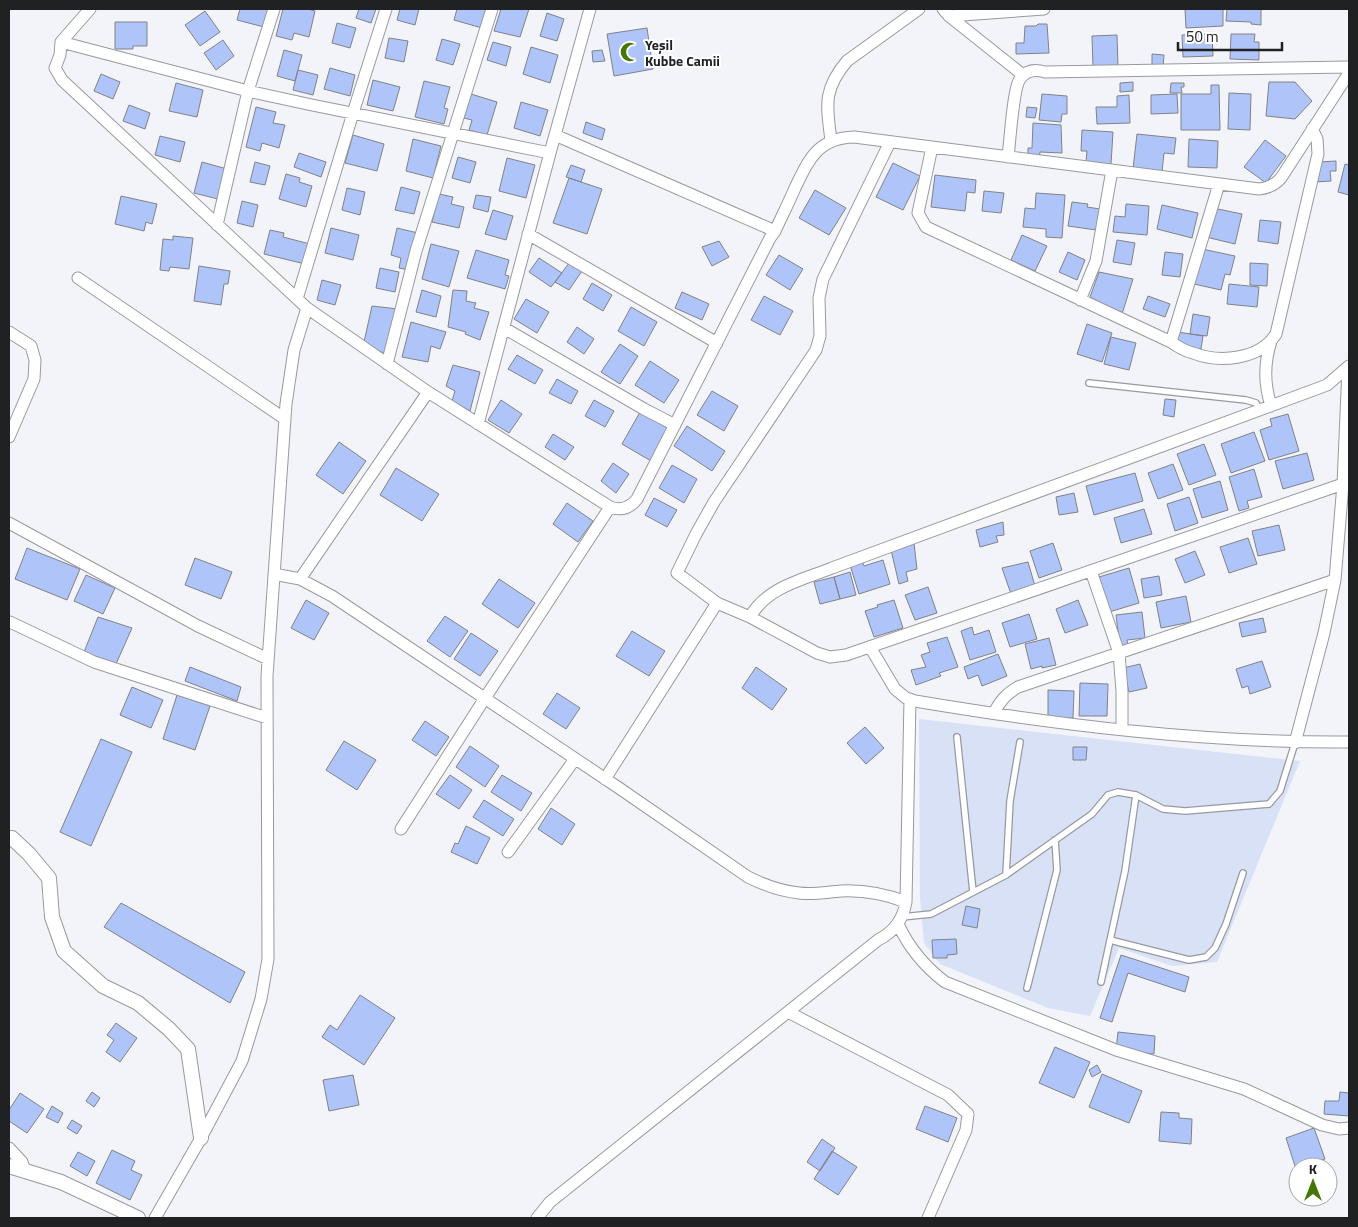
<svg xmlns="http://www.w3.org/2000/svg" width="1358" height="1227" font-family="'Titillium Web',sans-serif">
<rect width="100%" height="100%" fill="#f2f4f9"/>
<!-- green -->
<path fill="#d8e1f6" d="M919,719L1300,761L1217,962L1172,966L1119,948L1090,1016L1048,1008L940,964L924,943L920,898Z"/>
<!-- building -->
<path fill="#afc5f9" stroke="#808286" d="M240,9H269L264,27L237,20Z
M283,9H308L315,11L309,37L294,33L292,40L276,36Z
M359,9H376L371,23L356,18Z
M400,9H419L415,25L397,20Z
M457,9H488L482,28L454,20Z
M501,9H529L520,37L494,31Z
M1185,9H1223V26L1186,28Z
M1227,9H1261V25L1251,24V22L1226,21Z
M205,11L220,32L200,46L185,25Z
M547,13L564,19L557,41L540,36Z
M115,22H147V46H133V49H115Z
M337,23L356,28L350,48L332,43Z
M1038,24H1047L1049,53L1016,54V43H1024L1025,26H1036Z
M647,28L653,69L614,76L607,34Z
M1212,34L1213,56L1183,57L1182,35Z
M1231,34H1255L1254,42H1259V60L1230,59Z
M1117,35L1118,66L1093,67L1092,36Z
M389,38L408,41L404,62L385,58Z
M442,39L460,44L453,65L436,60Z
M223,40L234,56L216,70L204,53Z
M493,42L511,47L506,66L487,60Z
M531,47L558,55L550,83L523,74Z
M284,50L302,55L295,81L277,76Z
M602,50L605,61L593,62L592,51Z
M1152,54L1164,55L1163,68H1152Z
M330,68L355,75L350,96L324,89Z
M298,70L318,75L313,95L293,90Z
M101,74L120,82L113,99L94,91Z
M373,80L400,87L393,111L367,105Z
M424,81L450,87L444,108L448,109L444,124L415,117Z
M1133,82V91L1120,92V83Z
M1269,82H1295L1312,101L1295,119L1266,116Z
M176,83L203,90L197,117L169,111Z
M1171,83H1184V87H1181L1182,93H1170Z
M1211,85H1219L1220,130H1181V94H1211Z
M1229,93L1251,94L1250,130L1228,129Z
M471,94L497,102L487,135L469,130L472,120L464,118Z
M1042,94L1067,96V114H1062L1061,122L1039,120Z
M1177,94L1178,113L1151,114V95Z
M1129,95L1130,123L1097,124L1096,107H1117V96Z
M521,102L548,110L540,136L514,128Z
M129,105L150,113L145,129L123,121Z
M256,107L276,112L273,123L285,125L279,148L262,143L260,151L246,147Z
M1027,107L1037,108L1035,118L1026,117Z
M586,122L605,129L602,140L583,133Z
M1033,123L1061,125L1062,153L1040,152L1039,159L1028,156V148H1032Z
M1082,130L1113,132L1111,164L1086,162L1087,151H1081Z
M1137,134L1176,138L1174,154L1164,153L1162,172L1133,169Z
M353,135L384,144L377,171L345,163Z
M160,136L185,142L180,162L155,155Z
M413,139L441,146L433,178L406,171Z
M1189,139L1218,141L1217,168L1188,167Z
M1265,140L1286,156L1266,183L1244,167Z
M299,153L326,162L321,177L294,167Z
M458,157L476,162L470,183L452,178Z
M507,158L535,165L526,198L499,191Z
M1336,161V171H1330L1331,181L1315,182L1319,162Z
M202,162L227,169L218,199L194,193Z
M255,162L270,166L265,185L250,182Z
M893,163L920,176L903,210L876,197Z
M1345,164L1349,165V195L1338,192Z
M571,165L585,170L581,182L566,177Z
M286,174L300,178L299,182L312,186L306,207L279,199Z
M935,175L976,180L975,193L967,192L965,211L931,207Z
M569,178L602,189L587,234L553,223Z
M401,187L420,192L414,214L395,210Z
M347,188L365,192L360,215L342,210Z
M815,190L846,208L829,235L799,218Z
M984,191L1004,193L1001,213L982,211Z
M1036,193L1065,195L1062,238L1046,237V229L1023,227L1025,208L1035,209Z
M439,194L453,197L451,204L464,207L459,228L432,222Z
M476,195L491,197L488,212L473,208Z
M121,196L157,204L152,224L146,222L144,231L115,224Z
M242,201L258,205L253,227L237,223Z
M1072,202L1088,204L1087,207L1100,209L1096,230L1068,226Z
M1126,204L1149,206L1147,235L1113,232L1115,216L1125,217Z
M1162,205L1198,213L1192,238L1157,229Z
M1213,208L1242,214L1235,244L1206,237Z
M493,210L513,216L506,240L485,234Z
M1260,220L1281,222L1278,244L1258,241Z
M331,228L359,235L353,260L325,253Z
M397,228L418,233L409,270L399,268L401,258L391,255Z
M270,230L284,233L283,237L310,244L305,264L264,254Z
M1022,235L1047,246L1035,271L1011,260Z
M173,236L193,238L189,269L170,267L169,271L160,270L163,239L173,240Z
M1117,240L1135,243L1131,265L1113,262Z
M719,241L729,257L712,266L702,247Z
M431,244L459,251L449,287L422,279Z
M1202,249L1235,256L1230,275L1225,274L1221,290L1194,284Z
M476,250L509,260L505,275L509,276L505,289L467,278Z
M1068,252L1085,260L1077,280L1059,272Z
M1165,252L1183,254L1180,277L1162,275Z
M779,255L803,269L790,290L766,275Z
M539,258L562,273L551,287L529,272Z
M569,263L582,271L569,290L555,282Z
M1250,263L1268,264L1267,286L1250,285Z
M199,266L230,271L228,284H224L221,305L194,301Z
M380,268L399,272L395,292L376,288Z
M1099,272L1133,279L1122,314L1090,297Z
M322,280L341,285L335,305L317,300Z
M592,283L612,295L603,311L583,299Z
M1229,284L1259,287L1257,307L1227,304Z
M422,290L441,296L436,317L416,312Z
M453,290L467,291L466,301L476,303L474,308L489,312L480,340L465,334L466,332L448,327Z
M682,292L709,304L702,320L675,308Z
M764,296L793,311L780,335L751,320Z
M1148,296L1170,304L1165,317L1143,309Z
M526,299L549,312L537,333L514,319Z
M372,306L398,309L387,353L381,352L364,342Z
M631,307L657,322L644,346L618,331Z
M1193,314L1210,317L1207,336L1190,334Z
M411,322L446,332L440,349L431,346L428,362L402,357Z
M1087,324L1112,333L1102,362L1077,354Z
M577,327L594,339L584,354L567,342Z
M1178,332L1203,336L1201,349L1176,346Z
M1111,337L1136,343L1129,370L1104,364Z
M620,344L638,356L620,384L601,372Z
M517,355L543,370L535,384L508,369Z
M650,361L679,380L664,403L635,385Z
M453,365L480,372L470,411L452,401L455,391L446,386Z
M557,379L578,391L571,404L549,393Z
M712,391L738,406L724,431L697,415Z
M1165,399L1176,400L1174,417L1163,415Z
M501,400L522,414L509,433L488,420Z
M594,400L614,411L605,427L585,416Z
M640,412L669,429L651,461L622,444Z
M1288,414L1299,451L1269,460L1260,430L1272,426L1270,419Z
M687,426L725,451L712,471L674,446Z
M1254,432L1265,461L1231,473L1221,444Z
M553,434L574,447L565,460L545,447Z
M339,442L366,461L343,494L316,475Z
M1204,444L1216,475L1189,485L1177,454Z
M1307,453L1314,480L1283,489L1275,461Z
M613,463L629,474L616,493L601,481Z
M1173,464L1183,490L1158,499L1148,473Z
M672,465L697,479L684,503L659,488Z
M396,468L439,494L422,521L380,495Z
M1254,469L1262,497L1247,501L1249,508L1239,511L1229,477Z
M1135,473L1143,501L1094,515L1086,486Z
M1220,481L1228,510L1202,518L1193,489Z
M1074,493L1078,512L1059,515L1056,497Z
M1189,497L1198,523L1175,531L1167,504Z
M654,498L677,510L667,527L645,515Z
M567,503L593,521L578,542L553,524Z
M1144,509L1152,534L1121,543L1114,518Z
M1003,522L1004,535L996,536L998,542L980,547L976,530Z
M1279,525L1285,550L1258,556L1252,531Z
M1248,538L1257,564L1229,573L1220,547Z
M914,543L917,569L906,572L908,581L899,584L891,550Z
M1053,543L1062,570L1039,578L1030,551Z
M27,548L80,569L67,600L15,579Z
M1195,551L1205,575L1185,583L1175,559Z
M195,558L232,572L221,599L185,585Z
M883,560L890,584L859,594L850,565L862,561L864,566Z
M1028,562L1035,586L1011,594L1002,568Z
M1129,568L1139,603L1109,612L1099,577Z
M850,572L856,595L840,599L834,577Z
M86,575L115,588L103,614L74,601Z
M1159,576L1162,595L1144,598L1141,579Z
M834,577L840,599L820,604L814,582Z
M499,579L535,603L518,628L482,604Z
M928,587L937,613L915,620L905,595Z
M1186,596L1191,622L1161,628L1156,602Z
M306,600L329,613L314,640L291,628Z
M894,600L903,628L874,637L865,611L878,607L877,605Z
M1078,600L1088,625L1065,633L1056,609Z
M1142,612L1145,638L1127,640L1128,647L1120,648L1116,615Z
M1029,614L1037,639L1010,647L1002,623Z
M445,616L468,631L450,657L427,641Z
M98,617L132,628L116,664L84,652Z
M1263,618L1266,632L1242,637L1239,623Z
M972,627L974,635L989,630L996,652L970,660L961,631Z
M632,631L665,651L649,676L616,656Z
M471,633L498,651L480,676L454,659Z
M947,637L958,667L939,673L941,676L916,685L911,670L926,667L921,655L930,652L927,643Z
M1049,638L1056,665L1042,668V666L1031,669L1025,644Z
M998,654L1007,676L982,686L978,675L968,679L964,667Z
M1262,661L1271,687L1250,694L1248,686L1242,688L1236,669Z
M1140,664L1147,688L1129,692L1123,668Z
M190,667L241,687L237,701L185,681Z
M756,667L787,689L772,710L742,688Z
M1080,683L1108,684L1107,716H1079Z
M132,687L163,700L151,728L120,715Z
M1048,690L1074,691L1073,718L1048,717Z
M557,693L580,708L566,729L543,714Z
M177,695L210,706L195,750L163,739Z
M425,721L449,737L436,756L412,740Z
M865,727L884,748L866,764L847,743Z
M101,739L132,752L91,846L60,832Z
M344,741L376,760L357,790L326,770Z
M470,746L499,766L485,787L456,767Z
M1073,747H1087L1086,760H1073Z
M450,775L472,790L459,809L436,794Z
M502,775L532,793L521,811L491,792Z
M484,800L514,819L503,836L473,817Z
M551,808L575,824L562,845L538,829Z
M466,826L490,838L477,864L451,852L455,843L458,844Z
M121,903L245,972L230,1003L104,927Z
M966,906L980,909L977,928L962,925Z
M956,939L957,954L947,955V958H933L932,940Z
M1121,955L1189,977L1185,992L1128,973L1112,1022L1100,1018Z
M360,995L395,1018L364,1065L322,1037L330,1025L337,1030Z
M116,1023L137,1038L120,1062L106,1052L114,1040L107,1035Z
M1118,1032L1155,1036L1154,1054L1116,1050Z
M1055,1047L1090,1062L1074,1098L1039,1083Z
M1097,1065L1101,1072L1092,1077L1089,1070Z
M1102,1074L1142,1091L1129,1123L1089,1107Z
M353,1075L359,1105L329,1111L323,1080Z
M92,1092L100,1098L94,1107L86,1101Z
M1340,1092L1349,1093V1116L1324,1114L1325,1101H1339Z
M20,1093L44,1109L27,1133L9,1121V1110Z
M52,1106L63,1113L58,1123L46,1117Z
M925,1106L957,1118L948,1142L916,1129Z
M1161,1112L1179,1113V1118L1192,1119L1191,1144L1159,1141Z
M72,1120L82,1126L77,1134L67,1128Z
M1314,1128L1325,1159L1296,1169L1286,1138Z
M822,1139L835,1148L820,1171L807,1162Z
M112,1150L135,1161L131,1170L142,1175L130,1200L96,1183Z
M832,1151L857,1167L838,1195L814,1179Z
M78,1152L95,1161L87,1176L70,1166Z"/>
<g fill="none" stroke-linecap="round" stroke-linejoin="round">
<defs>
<path id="service" d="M1089,383L1246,400L1256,403L1260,410
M957,737L973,892
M1006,875L1010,801L1020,742
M902,917L931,914L1006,875L1092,814L1108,795L1118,792L1136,795L1163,809L1185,811L1269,804L1280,791L1295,743
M1110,940L1189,960L1206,957L1215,948L1226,924L1243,873
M1101,982L1125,871L1136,795
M1027,988L1057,870L1055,840"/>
<path id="minor" d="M90,9L61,42L60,55L55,68L62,80L307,308L428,392L610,507C621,511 630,508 637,499L770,238L775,231C782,216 789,202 795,188C809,159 818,138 854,137L1259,189C1269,188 1275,185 1281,178L1349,73
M943,9L949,16L1023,75
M949,16L1044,9
M61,42L248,91L312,105L550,153
M555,135L775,231
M831,141C827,106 822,91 847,61L919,9
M890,142L823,279L819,298L820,336L816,350L714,502L696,534L677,573L717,603L750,617L817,653L830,657L846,655L1343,484
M932,147L918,213L926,227L1171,342C1178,347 1185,351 1193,353C1219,363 1260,360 1276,334L1318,154L1317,139L1312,129
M1008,157C1010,142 1013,88 1020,79C1026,70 1035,69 1045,72L1349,67
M217,225L248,91L274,9
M528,234L717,343
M78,278L285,419
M297,299L353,113L386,9
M1080,300L1096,261L1112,170
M504,328L644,409L675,425
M9,332L31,346L35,360L34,379L9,437
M1171,342L1219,184
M387,364L416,251L492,9
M1271,406C1264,383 1264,364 1271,341
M478,424L550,153L590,9
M9,523L198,626L268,659
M1091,571L1119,653L1122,691V729
M274,574L300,579L332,596L619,788L748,877C764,885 780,891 799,893C813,895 827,892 841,891C864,890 885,894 906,902
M300,579L428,392
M750,617C767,587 802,580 832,568L1327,385L1349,366
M10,622L94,662L267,718
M870,647L895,689L906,698L915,701C1058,725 1204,743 1349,742
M994,713C1000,701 1006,694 1018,687L1335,580
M1295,743L1324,633L1335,580L1343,484L1348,368
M605,779L717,603
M401,829L485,698L610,507
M508,852L575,759
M898,924C909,948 924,966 945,982L1116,1050L1244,1089L1322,1125L1339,1129L1349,1128
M788,1012L948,1095L968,1114L966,1130L928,1218
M9,1148L22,1162L25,1171
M155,1218L201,1138L242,1061L261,999L268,959L267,676L286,404L294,350L307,308
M537,1218L550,1202L878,940C894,932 903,920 906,902L910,699"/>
<path id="tertiary" d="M9,838H12L29,854L49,878L52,917L64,951L103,986L138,1003L169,1029L188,1049L201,1138
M9,1166L61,1182L138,1218"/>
</defs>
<!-- service casing -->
<use href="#service" stroke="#989a9f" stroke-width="8"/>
<!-- minor casing -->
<use href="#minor" stroke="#989a9f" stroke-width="13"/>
<!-- tertiary casing -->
<use href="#tertiary" stroke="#989a9f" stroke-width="16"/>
<!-- service -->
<use href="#service" stroke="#fff" stroke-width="5.5"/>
<!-- minor -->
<use href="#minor" stroke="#fff" stroke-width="11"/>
<!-- tertiary -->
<use href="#tertiary" stroke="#fff" stroke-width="14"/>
</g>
<!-- icons -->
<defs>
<symbol id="mosque-bare" viewBox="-9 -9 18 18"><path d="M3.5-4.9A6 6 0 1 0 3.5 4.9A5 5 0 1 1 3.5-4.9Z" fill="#447805" stroke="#fff" stroke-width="2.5" paint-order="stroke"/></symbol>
</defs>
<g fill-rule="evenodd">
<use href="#mosque-bare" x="616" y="38" width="28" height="28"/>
</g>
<g text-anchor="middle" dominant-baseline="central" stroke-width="4" stroke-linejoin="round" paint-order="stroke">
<!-- poi labels -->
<g font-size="14" font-weight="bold" fill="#202123" stroke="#fff" text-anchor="start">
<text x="645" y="44">Yeşil<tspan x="645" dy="16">Kubbe Camii</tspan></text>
</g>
</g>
<!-- border -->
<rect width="1358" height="1227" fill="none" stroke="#202123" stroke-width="20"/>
<!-- north arrow -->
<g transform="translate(1313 1182)"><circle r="24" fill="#ffffff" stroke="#a6a6a7"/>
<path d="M0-4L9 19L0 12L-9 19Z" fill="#447805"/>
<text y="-8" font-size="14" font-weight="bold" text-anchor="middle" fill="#202123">K</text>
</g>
<!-- scale -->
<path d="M1178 42v8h104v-8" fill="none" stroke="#202123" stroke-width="2.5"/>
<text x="1186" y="42" font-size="15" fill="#202123" stroke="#ffffff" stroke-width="4" paint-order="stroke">50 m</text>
</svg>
